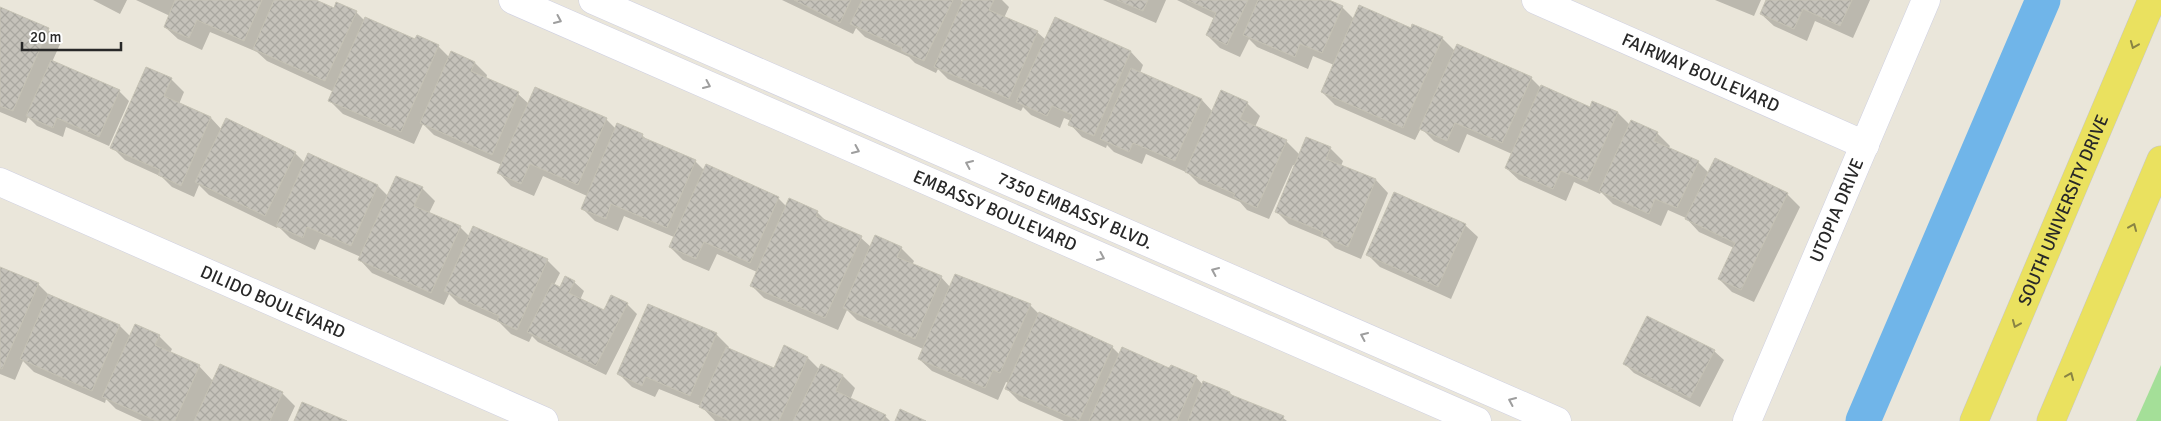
<svg xmlns="http://www.w3.org/2000/svg" width="2161" height="421" font-family="Signika,sans-serif">
<defs>
<pattern id="building-cross-hatch" width="8" height="8" patternUnits="userSpaceOnUse" patternTransform="scale(1.25)"><rect width="8" height="8" fill="#c5c2ba"/><path d="M0 0l8 8M0 8l8-8" fill="none" stroke="#a9a7a0"/></pattern>
</defs>
<rect width="100%" height="100%" fill="#eae6da"/>
<!-- park -->
<path fill="#a4df98" d="M2161,365V421H2136Z"/>
<!-- shadow -->
<path fill="#0003" d="M93,0H127L120,14Z
M136,0H313L335,10L356,12L365,21L416,40L438,46L449,57L475,63L487,75L486,79L518,94L529,104L606,119L616,129L642,135L648,141L695,161L704,170L778,198L786,206L817,212L827,222L861,238L871,247L901,248L914,261L912,265L941,277L950,287L1030,305L1039,314L1112,347L1120,355L1196,377L1203,385L1204,383L1230,393L1235,398L1283,418L1287,421H1064L1019,401L1006,388L1009,383L1006,382L998,400L932,371L919,359L923,349L857,320L847,310L838,330L764,298L751,285L757,272L717,254L709,271L683,260L670,247L674,237L624,216L618,231L595,221L582,208L587,196L543,176L534,196L511,186L499,173L502,165L434,135L423,124L414,144L343,114L330,101L334,92L267,61L257,52L210,32L202,50L178,39L165,27L170,16Z
M782,0H961L964,3L965,0H1002L1009,7L1004,18L1037,32L1046,40L1055,19L1131,52L1143,65L1140,73L1202,100L1213,112L1247,103L1260,116L1255,127L1286,141L1300,155L1330,148L1343,161L1341,166L1376,180L1388,193L1361,259L1335,248L1327,240L1289,224L1277,212L1296,166L1293,165L1269,219L1247,210L1240,202L1199,184L1188,173L1146,154L1142,164L1114,152L1107,145L1106,148L1082,137L1070,124L1071,121L1064,118L1060,128L1031,115L1023,107L1021,111L948,79L938,69L936,73L915,63L909,57L865,37L856,28L853,34Z
M1103,0H1166L1156,23Z
M1177,0H1326L1342,7L1354,19L1411,29L1442,38L1455,51L1531,78L1541,88L1591,109L1618,113L1630,125L1657,133L1670,146L1668,149L1698,162L1709,173L1715,159L1787,194L1800,207L1754,302L1732,292L1719,279L1734,248L1699,232L1686,218L1668,210L1661,226L1613,204L1601,192L1600,194L1574,182L1566,201L1519,180L1506,168L1512,154L1467,134L1459,153L1434,141L1421,128L1415,140L1335,105L1322,92L1334,65L1313,56L1308,69L1257,47L1249,39L1240,57L1220,48L1207,35L1215,19Z
M1715,0H1761L1754,16Z
M1767,0H1870L1853,38L1815,21L1807,41L1774,26L1761,14Z
M0,9L48,30L61,42L52,62L119,91L129,101L109,146L66,127L63,137L37,126L28,117L26,123L0,112Z
M171,79L184,92L179,104L211,118L222,130L295,153L305,163L309,155L378,186L388,196L422,188L435,201L429,213L460,227L470,237L547,260L560,273L554,285L561,288L574,282L584,291L580,300L604,312L627,304L637,314L606,375L538,342L532,336L529,342L511,334L499,322L459,304L449,294L444,305L372,273L360,260L361,257L320,239L315,250L290,238L278,226L277,228L209,195L199,185L194,197L172,187L162,177L125,160L112,147Z
M1465,225L1478,237L1451,299L1380,267L1368,255Z
M0,268L38,284L49,295L120,326L131,337L159,336L172,349L170,353L199,366L213,381L282,393L295,406L288,421H142L116,409L106,399L105,403L34,372L23,361L15,380L0,374Z
M716,334L729,347L728,349L774,370L785,347L808,358L820,370L843,376L855,388L850,400L885,416L890,421H715L701,406L659,389L655,397L632,387L619,374Z
M1714,351L1724,360L1700,407L1634,373L1624,363Z"/>
<g fill="none" stroke-linecap="round" stroke-linejoin="round">
<!-- canal -->
<path stroke="#70b5e9" stroke-width="35" d="M1863,421L2043,0"/>
</g>
<!-- building -->
<path fill="url(#building-cross-hatch)" stroke="#c5c2b4" d="M175,0H262L244,41L197,20L189,38L164,27Z
M274,0H316L334,8L336,2L357,11L325,81L253,49Z
M794,0H851L840,23Z
M862,0H953L924,61L901,51L902,48L850,24Z
M963,0H994L989,10L1038,31L1009,99L934,67Z
M1117,0H1148L1143,11Z
M1187,0H1248L1227,45L1206,35L1216,13Z
M1258,0H1329L1343,6L1322,53L1300,44L1295,57L1243,35Z
M1766,0H1852L1840,26L1803,9L1794,29L1760,14Z
M1359,5L1411,28L1412,24L1443,37L1403,128L1321,92Z
M0,7L49,28L13,111L0,106Z
M365,17L415,39L417,35L439,45L401,132L328,101Z
M1055,17L1131,51L1094,136L1068,125L1072,115L1052,106L1047,116L1016,102Z
M1457,44L1532,77L1502,143L1455,123L1447,141L1419,129Z
M451,51L475,62L471,71L519,92L492,155L420,123Z
M51,60L120,90L99,137L57,118L53,128L26,116Z
M146,67L172,78L164,96L211,117L181,186L158,175L160,170L110,148Z
M1131,68L1202,99L1175,161L1133,143L1129,152L1100,139Z
M1541,85L1590,107L1592,101L1618,112L1587,182L1561,171L1553,189L1505,168Z
M535,87L607,118L578,185L530,164L521,184L497,173Z
M1221,90L1248,102L1240,119L1287,140L1257,208L1233,197L1235,194L1185,172Z
M226,118L296,152L265,216L195,182Z
M1631,120L1658,132L1654,141L1699,161L1677,208L1655,199L1649,214L1599,191Z
M617,123L643,134L642,137L696,160L667,228L611,204L606,219L581,209Z
M1306,137L1331,147L1326,159L1376,179L1348,247L1321,236L1323,232L1275,212Z
M308,153L378,185L351,246L307,227L303,238L276,226Z
M1715,158L1788,193L1741,290L1718,279L1735,243L1685,219Z
M706,164L779,197L750,263L704,242L696,259L669,247Z
M396,176L423,187L414,206L461,226L431,293L358,260Z
M1394,192L1466,224L1438,287L1366,255Z
M789,198L818,211L816,216L862,236L825,318L750,286Z
M473,226L548,259L517,330L497,321L499,316L444,291Z
M875,235L902,247L897,257L942,276L915,339L843,308Z
M0,267L39,283L2,369L0,368Z
M955,274L1031,304L1000,373L993,370L985,388L918,359Z
M565,276L575,281L569,293L604,310L611,295L628,303L596,366L527,332L552,283L560,287Z
M48,294L120,325L92,391L20,359Z
M648,304L717,333L690,396L646,377L642,386L617,374Z
M1039,312L1113,346L1079,421L1005,389Z
M1647,316L1715,350L1690,398L1623,364Z
M135,324L160,335L155,345L200,365L175,421H156L102,397Z
M784,345L808,357L779,421H729L699,407L726,347L774,368Z
M1122,347L1169,368L1171,365L1197,376L1177,421H1089Z
M220,364L283,392L270,421H194Z
M821,364L843,375L836,391L886,415L883,421H793Z
M1203,381L1230,392L1229,394L1284,416L1282,421H1188Z
M302,402L347,421H294Z
M900,409L926,421H895Z"/>
<g fill="none" stroke-linecap="round" stroke-linejoin="round">
<defs>
<g id="street">
<path id="s1" d="M513,0L1477,421"/>
<path id="s2" d="M593,0L1557,421"/>
<path id="s3" d="M1536,0L1865,145"/>
<path id="s4" d="M0,182L544,421"/>
<path id="s5" d="M1747,421L1926,0"/>
</g>
<g id="primary">
<path id="s6" d="M1974,421L2152,0"/>
<path d="M2051,421L2161,160"/>
</g>
</defs>
<!-- street casing -->
<use href="#street" stroke="#cfd0e1" stroke-width="29"/>
<!-- primary casing -->
<use href="#primary" stroke="#c7c7c7" stroke-width="29"/>
<!-- street -->
<use href="#street" stroke="#fff" stroke-width="28"/>
<!-- primary -->
<use href="#primary" stroke="#eae15f" stroke-width="28"/>
</g>
<!-- one-way arrows -->
<defs><path id="oneway-chevron" d="M-2-3.5L2.5 0L-2 3.5" fill="none" stroke-width="1.6" stroke-linecap="round" stroke-linejoin="round" transform="scale(1.25)"/></defs>
<g stroke="#9e9e9e">
<use href="#oneway-chevron" transform="translate(558 20) rotate(24)"/>
<use href="#oneway-chevron" transform="translate(707 85) rotate(24)"/>
<use href="#oneway-chevron" transform="translate(856 150) rotate(24)"/>
<use href="#oneway-chevron" transform="translate(969 164) rotate(-156)"/>
<use href="#oneway-chevron" transform="translate(1101 257) rotate(24)"/>
<use href="#oneway-chevron" transform="translate(1215 271) rotate(-156)"/>
<use href="#oneway-chevron" transform="translate(1364 336) rotate(-156)"/>
<use href="#oneway-chevron" transform="translate(1512 401) rotate(-156)"/>
</g>
<g stroke="#898444">
<use href="#oneway-chevron" transform="translate(2134 45) rotate(112)"/>
<use href="#oneway-chevron" transform="translate(2133 227) rotate(-67)"/>
<use href="#oneway-chevron" transform="translate(2016 324) rotate(113)"/>
<use href="#oneway-chevron" transform="translate(2070 376) rotate(-67)"/>
</g>
<g text-anchor="middle" dominant-baseline="central" stroke-width="4.5" stroke-linejoin="round" paint-order="stroke">
<!-- street labels -->
<g font-size="18" fill="#282828" stroke="#fff">
<text stroke="none"><textPath href="#s3" startOffset="180">FAIRWAY BOULEVARD</textPath></text>
<text stroke="none"><textPath href="#s1" startOffset="526">EMBASSY BOULEVARD</textPath></text>
<text stroke="none"><textPath href="#s2" startOffset="526">7350 EMBASSY BLVD.</textPath></text>
<text stroke="none"><textPath href="#s5" startOffset="229">UTOPIA DRIVE</textPath></text>
<text stroke="none"><textPath href="#s6" startOffset="229">SOUTH UNIVERSITY DRIVE</textPath></text>
<text stroke="none"><textPath href="#s4" startOffset="298">DILIDO BOULEVARD</textPath></text>
</g>
</g>
<!-- scale -->
<path d="M22 42v8h99v-8" fill="none" stroke="#282828" stroke-width="2.5"/>
<text x="30" y="42" font-size="15" fill="#282828" stroke="#ffffff" stroke-width="4" paint-order="stroke">20 m</text>
</svg>
